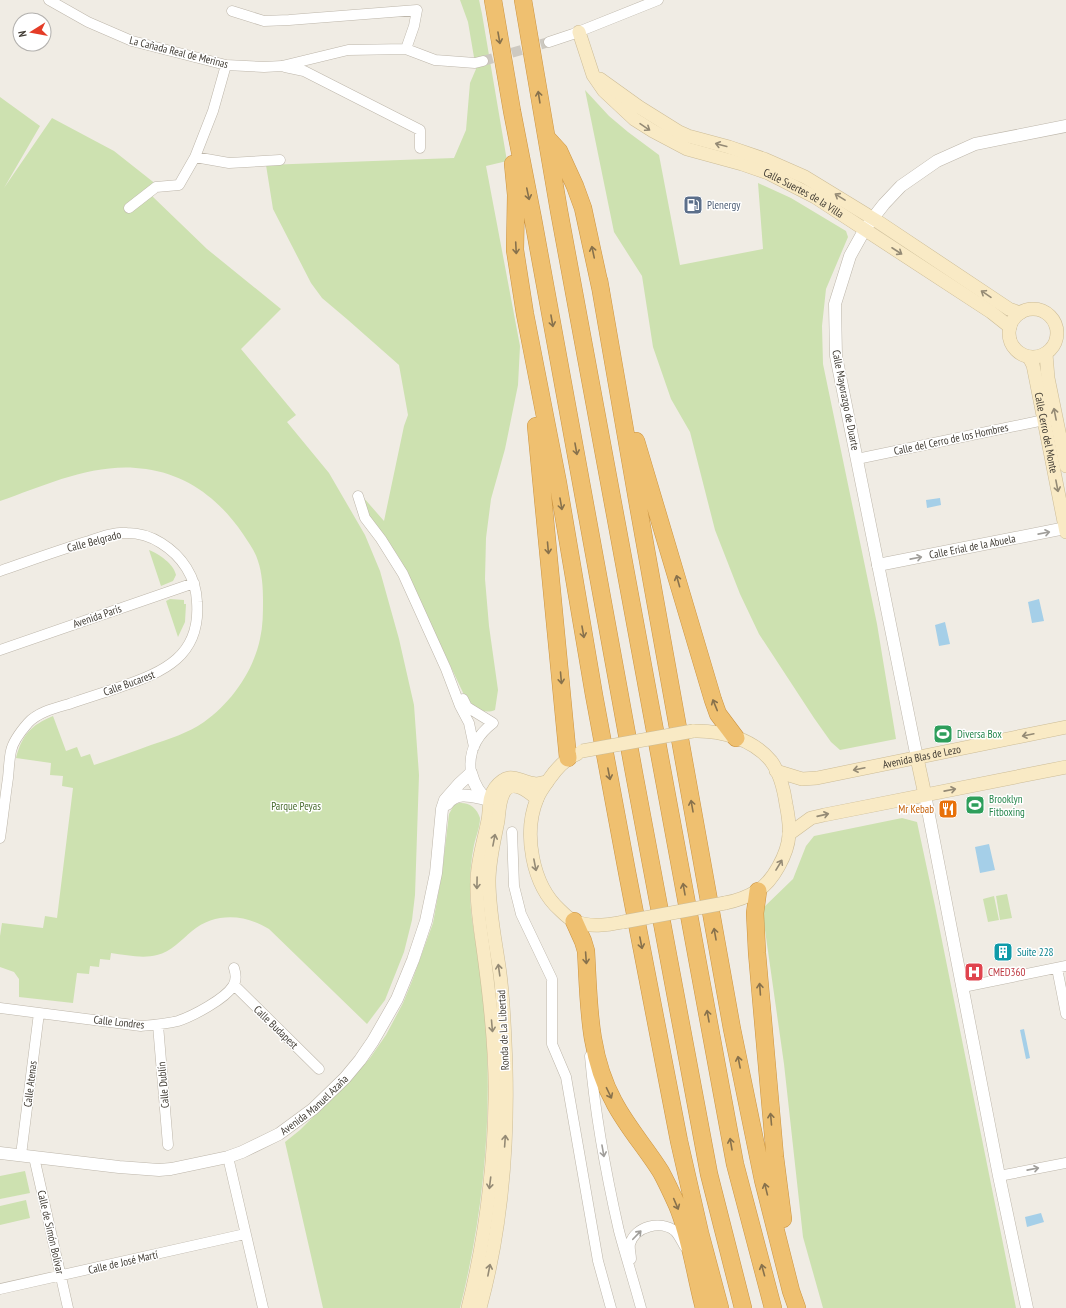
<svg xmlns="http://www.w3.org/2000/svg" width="1066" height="1308" font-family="'PT Sans Narrow',sans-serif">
<rect width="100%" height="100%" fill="#f0ece4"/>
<!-- green -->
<path fill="#cde1b0" d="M460,0H479L482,14L507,161L486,166L520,346L518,385L505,449L491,499L486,538L485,579L489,626L498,690L495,710C483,715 475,707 466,699L400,559L387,540L367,513L363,497L384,521L404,426L408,415L399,365L348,320L322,298L311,283L273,209L266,165L454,158L466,130L470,83L476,69L468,22Z
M585,90L609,116L628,132L659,155L680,265L763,249L758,183L791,198L846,231L848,237L826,289L822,326L823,364L877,624L896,739L840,750L831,742L814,718L759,634L740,594L715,530L690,432L671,399L653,347L642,276L614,232Z
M0,97L40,126L4,188L52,118L114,151L157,185L152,196L207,249L281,309L241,349L296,415L287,422L329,473L365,535L380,571L399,639L414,705L419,775L415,895L412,920L404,952L385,1000L367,1024L269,929C245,914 215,912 192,931C181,940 171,952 157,955C143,959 126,955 111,953L110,960L100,959L99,967L90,966L89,974L77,973L73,1003L19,997V979L14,972L0,967V936L2,923L43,928L45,916L57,918L73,788L62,786L63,776L50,775L51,763L16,758C22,735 31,725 53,716L66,751L77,747L81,757L90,754L94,765C113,759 132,752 151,745C169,739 188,733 204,722C231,703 253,672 260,639C263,626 263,613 263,600C263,587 262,573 258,561C255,551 249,543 243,534C220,500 188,475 146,469C96,461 46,485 0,501Z
M149,550C159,554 174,564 176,575L173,581L161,586Z
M170,599L184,600V604H186L185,622L178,637L166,601Z
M459,803C469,802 477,808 480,818C480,827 476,836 474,845C471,859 470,875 470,890C470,914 475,938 479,962C483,984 485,1006 486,1028C492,1123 483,1216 460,1308H323L285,1142L300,1130L352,1078L370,1058L386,1035L403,1003L412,981L433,923L442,873L449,814L454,805Z
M902,818L917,822L935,906L1016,1308H823L803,1237L784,1064L762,909L793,879L806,846L814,836Z
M1007,894L1012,918L1000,920L996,896Z
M994,896L999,920L988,922L983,899Z
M25,1171L30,1193L0,1199V1176Z
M26,1200L30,1218L0,1225V1206Z"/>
<!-- water -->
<path fill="#a5cfe8" d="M940,498L941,505L927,508L926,500Z
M1039,599L1044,621L1032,623L1028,602Z
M945,622L950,644L939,646L935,625Z
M989,844L995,870L980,873L975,847Z
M1024,1029L1030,1058L1026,1059L1020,1030Z
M1041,1213L1044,1222L1027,1227L1025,1217Z"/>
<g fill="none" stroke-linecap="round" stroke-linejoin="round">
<!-- minor-tunnel -->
<path stroke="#cdc9c1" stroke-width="10" stroke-dasharray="10 5" stroke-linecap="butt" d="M483,61L549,42"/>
<defs>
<path id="minor" d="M49,0L88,22L132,41L226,65L264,67L282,66L348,50L406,49L435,60L475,63L483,61
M232,11L264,21L289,20L417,10L414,26L406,49
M549,42L573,34L658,0
M285,67L304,71L420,130V148
M195,157L229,163L280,160
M129,208L156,187L179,185L195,157L213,111L226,65
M857,459L1044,420
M358,496L365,518L381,539L403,574L446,669L460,706L469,723L474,747
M0,571C29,561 59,550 89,541C101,537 114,532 127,533C139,533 150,536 161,543C182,556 196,577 197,602C201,656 164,672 120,687C103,693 86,698 69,704C55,708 38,712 28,723C21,731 13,741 11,751C9,760 9,769 8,778C5,798 3,818 0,838
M0,650L194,583
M463,699L467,707L493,723C477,735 468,752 471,773
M512,832L514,886L521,914L552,979V1044L566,1077L598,1261L611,1308
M1057,968L1066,1014
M234,985L319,1069
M963,987L1066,966
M0,1008L141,1026C153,1025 166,1024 178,1021C193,1016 225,999 233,986C237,980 236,974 234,968
M158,1025L168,1145
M590,1056C595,1114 606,1174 619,1231C626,1257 634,1282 641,1308
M21,1155L39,1013
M34,1157L68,1308
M228,1157L263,1308
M999,1176L1066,1163
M631,1259C631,1254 629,1249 630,1244C635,1226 661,1220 675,1231C679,1235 682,1242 685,1247
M0,1289L245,1234"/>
<g id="tertiary">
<path id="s1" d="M878,565L1066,528"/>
<path d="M917,758L836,356L835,304L850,256L865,229L873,218L884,204L901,186L937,161L975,144L1066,126"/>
<path d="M925,795L999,1176L1027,1308"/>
<path d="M447,804C457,791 471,796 485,799"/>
<path id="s2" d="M0,1153L119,1167L159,1170L171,1169L228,1157L242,1152L279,1134L313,1109L345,1078L360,1060L373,1041L397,999L413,960L426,921L436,873L442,809L445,800L459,784L471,773C474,785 480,795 490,803"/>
</g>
<g id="secondary">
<path id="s3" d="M579,32L593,75L604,91L634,119L653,131L687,149L742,164L768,173L815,197L991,312L1010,327"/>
<path d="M600,79L639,107L679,132L688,136L729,147L764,159L805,177L877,221L1009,309L1020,313"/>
<circle cx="1033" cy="333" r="24"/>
<path d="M1046,354L1048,378L1066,466"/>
<path id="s4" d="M1029,357L1033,365L1036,380L1066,532"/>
<path d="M693,731C721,730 753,739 771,761C780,773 784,790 786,804C788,814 790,825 789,835C788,853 773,882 757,891C747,897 736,901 725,903"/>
<path d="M577,754C565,759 557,768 550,778C545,785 540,791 537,799C523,833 532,885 560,910C564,914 569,919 574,921C589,928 608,925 623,922"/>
<path d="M917,758L925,795"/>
<path id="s5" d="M776,771L802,779L817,778L1066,727"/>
<path d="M789,834L811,818L824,815L1066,767"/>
<path d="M468,1308C485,1240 494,1169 495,1099C496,1054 491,1008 485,963C482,937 476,909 477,882C477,861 484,841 488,820C490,810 488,797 495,788C510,769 518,782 536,784C539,784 544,782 547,782"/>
<path d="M480,1308C501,1231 508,1148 506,1068C505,1037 504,1005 500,974C496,943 489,913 489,881C489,861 494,841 498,821C499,812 499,801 504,792C512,778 529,792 537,799"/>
</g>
<path id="motorway" d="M493,0L512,111L533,219L634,773L709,1174L743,1308
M523,0L559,211L735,1164L773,1308
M548,139L559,151L575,186L583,208L601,291
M513,164L516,195L515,250L525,314L558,483L594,695L627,872L679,1141L700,1233L720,1308
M599,280L638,505L732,1029L763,1180L791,1291L797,1308
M536,426L568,758
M636,441L713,700L718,714L736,738
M758,891L755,913L757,953L775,1157L783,1219
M574,921L583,941L586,951C589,1002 588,1055 614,1102C627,1127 646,1148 661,1172C667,1183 672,1194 677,1205C690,1235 695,1275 704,1308"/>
</defs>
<!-- minor casing -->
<use href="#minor" stroke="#bdb6aa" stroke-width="11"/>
<!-- tertiary casing -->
<use href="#tertiary" stroke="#bdb6aa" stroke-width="13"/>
<!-- secondary casing -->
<use href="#secondary" stroke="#ccbc97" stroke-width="14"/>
<!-- motorway casing -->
<use href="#motorway" stroke="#cc9441" stroke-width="18"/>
<!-- minor -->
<use href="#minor" stroke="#fff" stroke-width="10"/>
<!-- tertiary -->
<use href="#tertiary" stroke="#fff" stroke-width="12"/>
<!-- secondary -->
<use href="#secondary" stroke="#f9eac5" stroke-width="13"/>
<!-- motorway -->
<use href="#motorway" stroke="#efc070" stroke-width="17"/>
<defs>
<path id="secondary-bridge" d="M582,751L693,731
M623,922L725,903"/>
</defs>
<!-- secondary-bridge casing -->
<use href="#secondary-bridge" stroke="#ccbc97" stroke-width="14" stroke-linecap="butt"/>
<!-- secondary-bridge -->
<use href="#secondary-bridge" stroke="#f9eac5" stroke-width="13"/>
</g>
<!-- one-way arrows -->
<defs><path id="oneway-shaft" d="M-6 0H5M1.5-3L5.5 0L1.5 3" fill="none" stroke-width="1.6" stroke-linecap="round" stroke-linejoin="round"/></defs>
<g stroke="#87714c">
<use href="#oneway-shaft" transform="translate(499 38) rotate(80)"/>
<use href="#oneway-shaft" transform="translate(539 97) rotate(-99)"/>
<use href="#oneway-shaft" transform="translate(528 194) rotate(78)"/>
<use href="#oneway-shaft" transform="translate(516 248) rotate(87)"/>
<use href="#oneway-shaft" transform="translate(593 252) rotate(-102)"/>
<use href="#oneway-shaft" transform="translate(552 321) rotate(80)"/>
<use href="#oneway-shaft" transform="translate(576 449) rotate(80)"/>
<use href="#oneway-shaft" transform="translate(561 504) rotate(80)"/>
<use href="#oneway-shaft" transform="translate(548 548) rotate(85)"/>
<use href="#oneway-shaft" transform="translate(678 581) rotate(-106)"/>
<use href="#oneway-shaft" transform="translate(583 632) rotate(80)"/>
<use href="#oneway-shaft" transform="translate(561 678) rotate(85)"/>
<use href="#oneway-shaft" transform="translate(715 705) rotate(-112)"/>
<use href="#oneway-shaft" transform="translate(609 774) rotate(79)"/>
<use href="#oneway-shaft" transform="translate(692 806) rotate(-100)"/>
<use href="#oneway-shaft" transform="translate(684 889) rotate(-100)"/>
<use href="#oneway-shaft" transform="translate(715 934) rotate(-100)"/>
<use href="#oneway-shaft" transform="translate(641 943) rotate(79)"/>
<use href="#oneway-shaft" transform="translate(586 958) rotate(86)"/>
<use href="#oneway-shaft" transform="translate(760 989) rotate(-94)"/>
<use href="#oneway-shaft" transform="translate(708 1016) rotate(-100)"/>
<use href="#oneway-shaft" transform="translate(739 1062) rotate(-101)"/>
<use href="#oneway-shaft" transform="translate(609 1093) rotate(64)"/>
<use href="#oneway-shaft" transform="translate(771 1119) rotate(-95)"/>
<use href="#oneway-shaft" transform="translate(731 1144) rotate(-100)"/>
<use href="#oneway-shaft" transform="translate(766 1189) rotate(-104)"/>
<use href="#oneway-shaft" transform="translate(676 1204) rotate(67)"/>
<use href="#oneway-shaft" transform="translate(763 1270) rotate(-105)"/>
</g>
<g stroke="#948a75">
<use href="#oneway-shaft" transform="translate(645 127) rotate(34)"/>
<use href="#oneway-shaft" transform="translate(721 145) rotate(-165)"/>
<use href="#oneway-shaft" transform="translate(840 197) rotate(-148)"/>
<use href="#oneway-shaft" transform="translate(897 251) rotate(33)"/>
<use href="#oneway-shaft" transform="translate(986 294) rotate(-146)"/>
<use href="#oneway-shaft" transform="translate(1055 414) rotate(-101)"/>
<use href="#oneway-shaft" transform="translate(1057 486) rotate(79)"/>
<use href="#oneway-shaft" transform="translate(1028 735) rotate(168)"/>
<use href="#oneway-shaft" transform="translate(859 769) rotate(168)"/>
<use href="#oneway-shaft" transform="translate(950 790) rotate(-11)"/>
<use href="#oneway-shaft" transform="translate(823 815) rotate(-13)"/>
<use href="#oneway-shaft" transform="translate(494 840) rotate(-79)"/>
<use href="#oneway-shaft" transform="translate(535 865) rotate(79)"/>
<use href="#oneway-shaft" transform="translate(779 865) rotate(-59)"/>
<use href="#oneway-shaft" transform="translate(477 883) rotate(91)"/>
<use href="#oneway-shaft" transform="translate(499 970) rotate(-98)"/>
<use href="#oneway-shaft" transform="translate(492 1026) rotate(85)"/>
<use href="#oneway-shaft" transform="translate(505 1141) rotate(-86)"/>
<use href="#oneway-shaft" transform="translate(490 1183) rotate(97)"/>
<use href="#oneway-shaft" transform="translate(489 1270) rotate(-79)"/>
</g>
<g stroke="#a09e9a">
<use href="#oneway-shaft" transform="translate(1044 533) rotate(-11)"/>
<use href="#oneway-shaft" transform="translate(916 558) rotate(-11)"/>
<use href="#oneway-shaft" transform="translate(603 1151) rotate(80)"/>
<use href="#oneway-shaft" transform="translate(1033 1169) rotate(-11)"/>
<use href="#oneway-shaft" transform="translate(637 1235) rotate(-46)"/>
</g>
<!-- icons -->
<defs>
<symbol id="fuel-square" viewBox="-11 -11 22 22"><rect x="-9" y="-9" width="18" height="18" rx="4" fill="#5c6f8a" stroke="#fff"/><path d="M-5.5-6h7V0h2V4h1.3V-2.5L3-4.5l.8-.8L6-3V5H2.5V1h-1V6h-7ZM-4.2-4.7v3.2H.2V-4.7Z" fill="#fff"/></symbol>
<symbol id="stadium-square" viewBox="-11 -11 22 22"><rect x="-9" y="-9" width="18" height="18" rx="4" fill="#2e9e5b" stroke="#fff"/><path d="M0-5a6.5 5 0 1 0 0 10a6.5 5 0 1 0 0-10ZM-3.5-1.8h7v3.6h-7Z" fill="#fff"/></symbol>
<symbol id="restaurant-square" viewBox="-11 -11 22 22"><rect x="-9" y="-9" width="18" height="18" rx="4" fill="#e8710a" stroke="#fff"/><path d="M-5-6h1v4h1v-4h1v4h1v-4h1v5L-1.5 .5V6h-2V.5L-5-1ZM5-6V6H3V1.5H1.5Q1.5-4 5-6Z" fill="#fff"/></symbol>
<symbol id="building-square" viewBox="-11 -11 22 22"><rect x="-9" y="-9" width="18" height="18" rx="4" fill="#0f9aa8" stroke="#fff"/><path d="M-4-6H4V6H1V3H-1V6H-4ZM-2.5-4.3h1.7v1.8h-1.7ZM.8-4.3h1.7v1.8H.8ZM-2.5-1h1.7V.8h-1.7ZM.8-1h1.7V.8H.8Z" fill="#fff"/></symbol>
<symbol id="hospital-square" viewBox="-11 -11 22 22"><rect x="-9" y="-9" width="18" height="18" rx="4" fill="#e0444e" stroke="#fff"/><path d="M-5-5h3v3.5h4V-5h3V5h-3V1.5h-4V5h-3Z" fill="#fff"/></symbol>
</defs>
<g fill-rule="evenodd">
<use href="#fuel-square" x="682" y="194" width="22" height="22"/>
<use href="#stadium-square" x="932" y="723" width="22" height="22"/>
<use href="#stadium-square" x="964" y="794" width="22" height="22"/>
<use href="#restaurant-square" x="937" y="798" width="22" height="22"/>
<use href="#building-square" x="992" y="941" width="22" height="22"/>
<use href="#hospital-square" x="963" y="961" width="22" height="22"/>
</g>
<g text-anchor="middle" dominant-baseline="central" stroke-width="3" stroke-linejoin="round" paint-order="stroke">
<!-- street labels -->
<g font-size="11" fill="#413c34" stroke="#fff">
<text transform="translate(179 52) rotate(14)">La Cañada Real de Merinas</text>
<text stroke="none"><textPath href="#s3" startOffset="292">Calle Suertes de la Villa</textPath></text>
<text transform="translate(846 400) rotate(79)">Calle Mayorazgo de Duarte</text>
<text stroke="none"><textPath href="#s4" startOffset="78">Calle Cerro del Monte</textPath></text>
<text transform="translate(951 439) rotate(-12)">Calle del Cerro de los Hombres</text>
<text transform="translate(94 541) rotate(-15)">Calle Belgrado</text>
<text stroke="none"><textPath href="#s1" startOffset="96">Calle Erial de la Abuela</textPath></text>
<text transform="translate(97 616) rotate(-19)">Avenida París</text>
<text transform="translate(129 683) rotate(-20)">Calle Bucarest</text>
<text stroke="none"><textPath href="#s5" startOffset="149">Avenida Blas de Lezo</textPath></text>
<text transform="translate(119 1022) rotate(6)">Calle Londres</text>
<text transform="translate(276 1027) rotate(44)">Calle Budapest</text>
<text transform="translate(503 1030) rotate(-93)">Ronda de La Libertad</text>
<text transform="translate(30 1084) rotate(-83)">Calle Atenas</text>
<text transform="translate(163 1085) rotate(-95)">Calle Dublín</text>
<text stroke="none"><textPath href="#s2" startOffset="332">Avenida Manuel Azaña</textPath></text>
<text transform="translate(51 1232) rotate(77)">Calle de Simón Bolívar</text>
<text transform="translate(123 1262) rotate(-13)">Calle de José Martí</text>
</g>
<!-- service labels -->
<g font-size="11" fill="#4e5e75" stroke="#fff" text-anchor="start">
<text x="707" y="205">Plenergy</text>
</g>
<!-- leisure labels -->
<g font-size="11" fill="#27864d" stroke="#fff" text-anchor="start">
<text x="957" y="734">Diversa Box</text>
<text x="989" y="799">Brooklyn<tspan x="989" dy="13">Fitboxing</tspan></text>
</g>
<!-- park labels -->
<g font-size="11" fill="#486c2e" stroke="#fff">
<text x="296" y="806">Parque Peyas</text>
</g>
<!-- food labels -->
<g font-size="11" fill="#c56008" stroke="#fff" text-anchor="end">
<text x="934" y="809">Mr Kebab</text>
</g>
<!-- culture labels -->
<g font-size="11" fill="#0d838f" stroke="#fff" text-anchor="start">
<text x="1017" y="952">Suite 228</text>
</g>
<!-- health labels -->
<g font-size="11" fill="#be3a42" stroke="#fff" text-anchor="start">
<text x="988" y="972">CMED360</text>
</g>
</g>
<!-- north arrow -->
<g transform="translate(32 32) rotate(259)"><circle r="19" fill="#ffffff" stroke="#b3b1ae"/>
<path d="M0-3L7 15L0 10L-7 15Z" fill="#e43c27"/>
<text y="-6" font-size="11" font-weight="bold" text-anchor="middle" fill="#413c34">N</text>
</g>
</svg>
